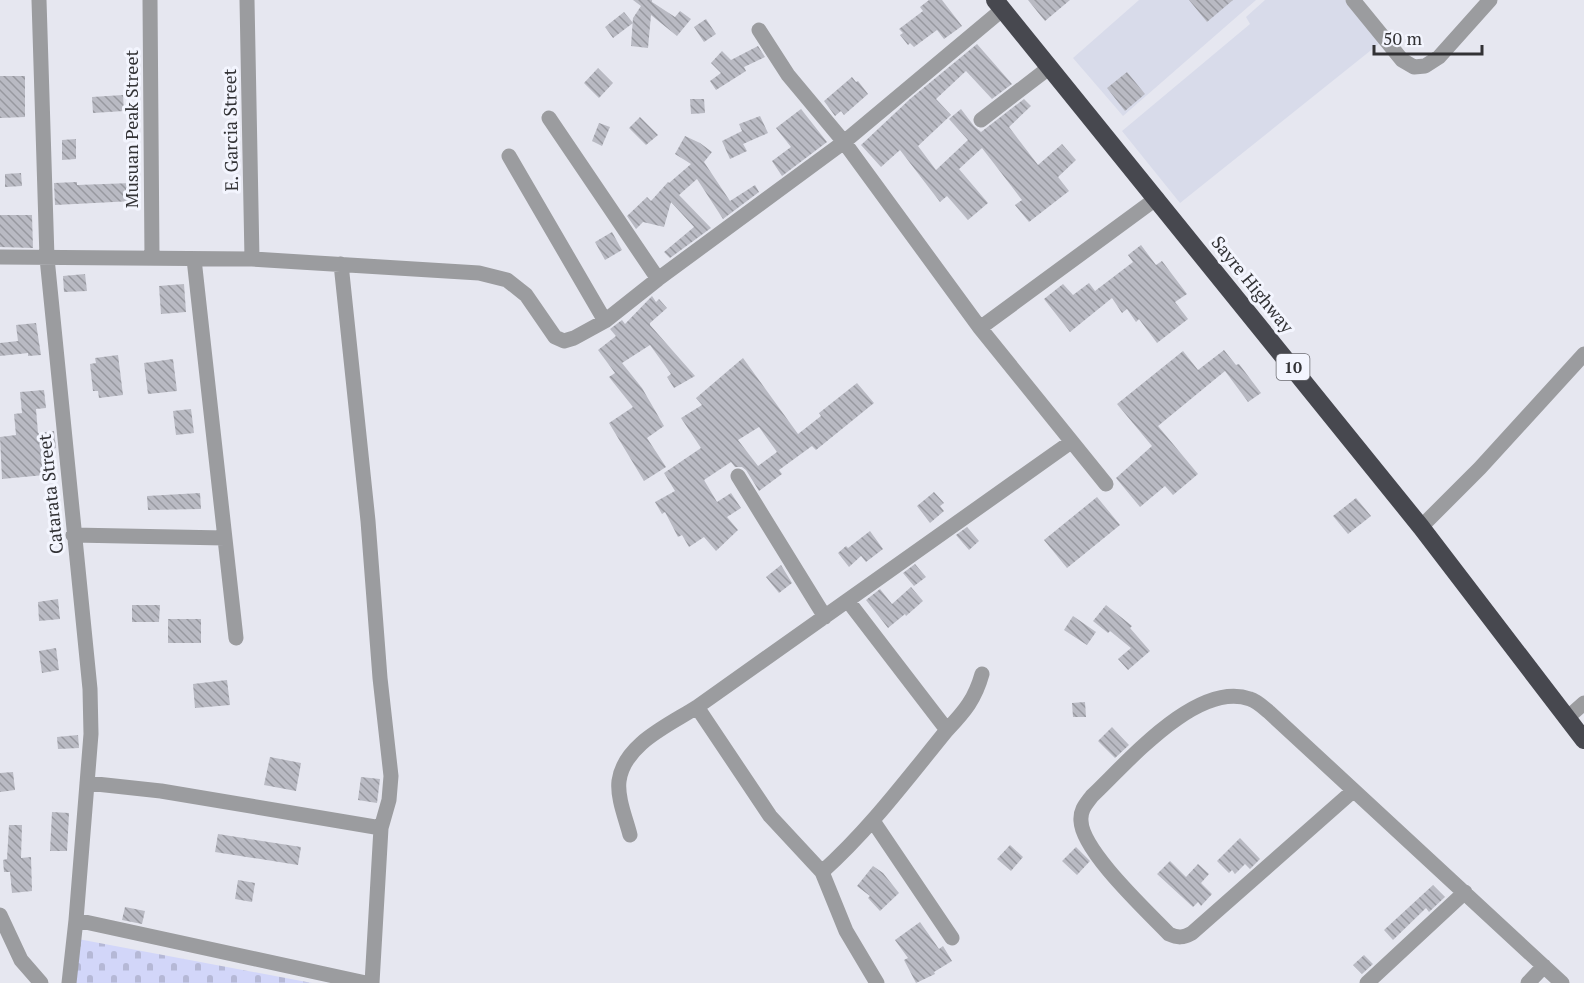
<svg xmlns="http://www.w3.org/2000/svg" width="1584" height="983" font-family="'PT Serif',serif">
<defs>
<pattern id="cemetery-stones" width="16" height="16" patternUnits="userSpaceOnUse" patternTransform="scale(1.5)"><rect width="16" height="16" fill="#d2d6f9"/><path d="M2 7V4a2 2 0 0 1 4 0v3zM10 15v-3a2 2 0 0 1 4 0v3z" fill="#b5b8d6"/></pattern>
<pattern id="building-back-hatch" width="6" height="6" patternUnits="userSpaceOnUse" patternTransform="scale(1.5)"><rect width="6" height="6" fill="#b9bac3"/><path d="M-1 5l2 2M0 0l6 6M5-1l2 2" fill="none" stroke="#97989f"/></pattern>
</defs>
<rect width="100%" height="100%" fill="#e6e7f0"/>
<!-- built -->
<path fill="#d8dbea" d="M1139,0H1256L1123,116L1073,58Z
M1265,0H1345L1380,43L1180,203L1122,131L1250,24L1246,17Z"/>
<!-- cemetery -->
<path fill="url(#cemetery-stones)" d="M78,939L312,983H74Z"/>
<!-- building -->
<path fill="url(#building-back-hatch)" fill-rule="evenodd" d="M633,0H652V2L675,17L680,11L691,19L677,36L651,15L648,48L631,46L633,18L641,6Z
M929,0H942L962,26L944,39L937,30L914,47L910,43L908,45L900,35L903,33L899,29L923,11L920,7Z
M1028,0H1070L1045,21Z
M1189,0H1233L1207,22Z
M624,12L633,23L613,38L605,27Z
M706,19L716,34L704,42L694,27Z
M977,44L1012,84L992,99L966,71L936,99L951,115L918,146L936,170L968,140L949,119L961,109L974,126L981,132L1024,99L1031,106L1009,127L1038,165L1062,144L1076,160L1058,177L1069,191L1029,222L1015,205L1022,200L982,148L959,169L988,203L968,220L947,196L940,202L900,150L881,167L861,145L910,99Z
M758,46L765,57L744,67L746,71L716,90L710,81L721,73L711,63L722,51L731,60Z
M598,68L613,83L599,98L584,83Z
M1127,72L1145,94L1125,111L1107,88Z
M0,76H25V117L0,118Z
M852,77L856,82L858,81L868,94L844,115L841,111L835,116L824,101Z
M123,95L124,111L93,113L92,97Z
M690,99H704L705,113L691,114Z
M801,109L827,142L782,176L772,161L791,147L776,128Z
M760,116L768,133L743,144L747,151L730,159L722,141L742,131L739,124Z
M640,117L658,135L646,145L629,128Z
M599,123L610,127L602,146L592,141Z
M685,136L700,143L712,152L704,162L730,201L755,185L759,192L723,219L697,179L679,195L711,228L670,258L664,252L694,227L671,202L664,227L643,222L636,229L627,216L647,197L651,201L668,182L669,183L691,164L675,154Z
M76,139V159L62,160V140Z
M21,173L22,186L5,187V174Z
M77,182V185L132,183L133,201L55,205L54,183Z
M0,215H32L33,248L0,247Z
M612,232L622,250L605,260L595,242Z
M1141,245L1156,265L1162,261L1187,294L1175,302L1188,319L1157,343L1139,319L1136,322L1127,309L1122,313L1112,298L1070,332L1044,299L1063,284L1073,295L1089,283L1095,291L1133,262L1128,255Z
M85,274L87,291L64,292L63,276Z
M184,284L186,312L161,314L159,286Z
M652,296L656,302L659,299L667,308L650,323V325L695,376L674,388L667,377L671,374L650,345L622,363L642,388L664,426L647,438L666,467L644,481L609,423L633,407L609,377L615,373L598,350L616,336L610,329L622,320L625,324Z
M36,323L41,355L28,356V353L0,356V343L18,341L16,325Z
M1224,350L1236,365L1239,364L1261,393L1248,402L1225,371L1158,426L1198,474L1173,495L1165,486L1140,507L1116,478L1152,446L1117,404L1183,351L1198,370Z
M118,355L123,395L99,398L98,391H93L90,364L96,363L95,358Z
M743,358L798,434L821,416L819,413L857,383L874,403L816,450L812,446L779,470L782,474L759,491L746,470L742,467H735L731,462L704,480L717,502L731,493L741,508L727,517L738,530L716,551L704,537L689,547L682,535L678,537L665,512L662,514L655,502L675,491L664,473L701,448L681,418L702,405L696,398ZM759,427L777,452L758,466L738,440Z
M173,359L177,391L148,394L144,363Z
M44,390L46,408L36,409L38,433L54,431L56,448L52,449L55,474L2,479L0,437L16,435L14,414L22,413L20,392Z
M191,409L194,433L176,435L173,411Z
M934,492L944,503L940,506L944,511L930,523L917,506Z
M200,493L201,509L148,510L147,496Z
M1097,497L1120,525L1067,568L1044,540Z
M1356,498L1371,516L1348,534L1333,516Z
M967,527L979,541L969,550L956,535Z
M870,531L883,549L866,562L861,556L849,567L838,553L846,546L848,548Z
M915,564L926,577L914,586L903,573Z
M781,565L792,583L779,593L766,577Z
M911,587L923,601L906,616L905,614L888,628L866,600L880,589L892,604Z
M58,599L60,619L39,621L38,602Z
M132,605H160L159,622H132Z
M1106,605L1132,626L1130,628L1150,651L1128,670L1118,659L1131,648L1110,631L1108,633L1093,621Z
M1073,616L1096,632L1087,645L1064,630Z
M168,619H201V643H168Z
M56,648L59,670L42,673L39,651Z
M227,680L230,705L195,708L193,684Z
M1085,702L1086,717H1073L1072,703Z
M1112,727L1129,745L1115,758L1098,741Z
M78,735L79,748L58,749L57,737Z
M270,757L301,763L296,791L264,785Z
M13,772L15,790L0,792V773Z
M361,777L380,779L377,803L358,800Z
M52,812L69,813L67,851H50Z
M9,825H22L21,858L31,857L32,891L12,893L10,872H4L3,860L7,859Z
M218,834L301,847L298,865L215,852Z
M1240,838L1260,859L1250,869L1245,864L1235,874L1232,870L1229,873L1217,861Z
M1010,845L1023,857L1011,871L997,859Z
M1076,847L1090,861L1077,875L1062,861Z
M1170,861L1186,877L1198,864L1209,874L1201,883L1212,894L1201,906L1198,902L1193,907L1157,874Z
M873,866L883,873L899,893L880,911L868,898L870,896L857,886Z
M238,880L255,883L252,902L235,899Z
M1433,885L1445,897L1429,912L1426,908L1393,940L1384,930Z
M125,907L145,911L142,924L122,920Z
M920,922L939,949L943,946L952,961L934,972L935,974L916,983L904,960L908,958L895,940Z
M1364,955L1373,964L1362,974L1353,965Z"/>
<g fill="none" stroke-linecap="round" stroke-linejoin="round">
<!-- minor -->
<path stroke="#9b9c9f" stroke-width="15" d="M39,0L47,258L90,689L91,734L76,920L69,983
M150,0L152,258
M247,0L252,259
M1353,0L1402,60L1414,67L1425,66L1439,57L1490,0
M759,30L788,75L844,142L980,328L1106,484
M549,118L658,279
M981,120L1050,67
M509,156L605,321
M0,257L252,259L479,273L507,280L526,295L555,337L564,341L574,338L605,321L658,279L844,142L1003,9
M194,259L236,638
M341,264L368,521L380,678L391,776L389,800L381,828
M980,328L1157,198
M738,476L825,617
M1421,527L1480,468L1584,354
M73,535L225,538
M848,601L947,730C965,711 975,699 982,674
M697,707L770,816L822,872C869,830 907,779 947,730
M1567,718L1584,703
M87,783L161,791L381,828L372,983
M1353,791L1192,933C1183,938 1178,938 1169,934C1147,911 1082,851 1081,821C1080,810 1086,804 1092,796C1127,763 1197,680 1250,699C1257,701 1264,708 1269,712L1562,983
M873,821L952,938
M630,835C626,819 617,798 619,781C624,744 669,725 697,707L1071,442
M822,872L846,931L877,983
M0,915L21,960L41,983
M76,920L366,983
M1367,983L1465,892
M1528,983L1544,966"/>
<!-- highway -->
<path stroke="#47484f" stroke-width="18" d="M995,0L1421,527L1584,740"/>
</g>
<g text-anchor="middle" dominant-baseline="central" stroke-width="6" stroke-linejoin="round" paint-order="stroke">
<!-- shield labels -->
<rect fill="#f3f5fe" stroke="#6c6c71" stroke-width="1.5" x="1276.5" y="354" width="33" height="26" rx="4.5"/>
<g font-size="16" font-weight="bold" fill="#323235">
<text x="1293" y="367">10</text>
</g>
<!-- street labels -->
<g font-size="18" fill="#323235" stroke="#f3f5fe">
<text transform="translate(131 129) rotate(-90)">Musuan Peak Street</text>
<text transform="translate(230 130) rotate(-91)">E. Garcia Street</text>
<text transform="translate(1253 284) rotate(51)">Sayre Highway</text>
<text transform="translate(50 494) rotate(-96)">Catarata Street</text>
</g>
</g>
<!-- scale -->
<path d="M1374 45v9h108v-9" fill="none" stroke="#323235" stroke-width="3"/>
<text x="1383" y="45" font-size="18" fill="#323235" stroke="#f3f5fe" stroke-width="4.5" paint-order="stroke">50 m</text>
</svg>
